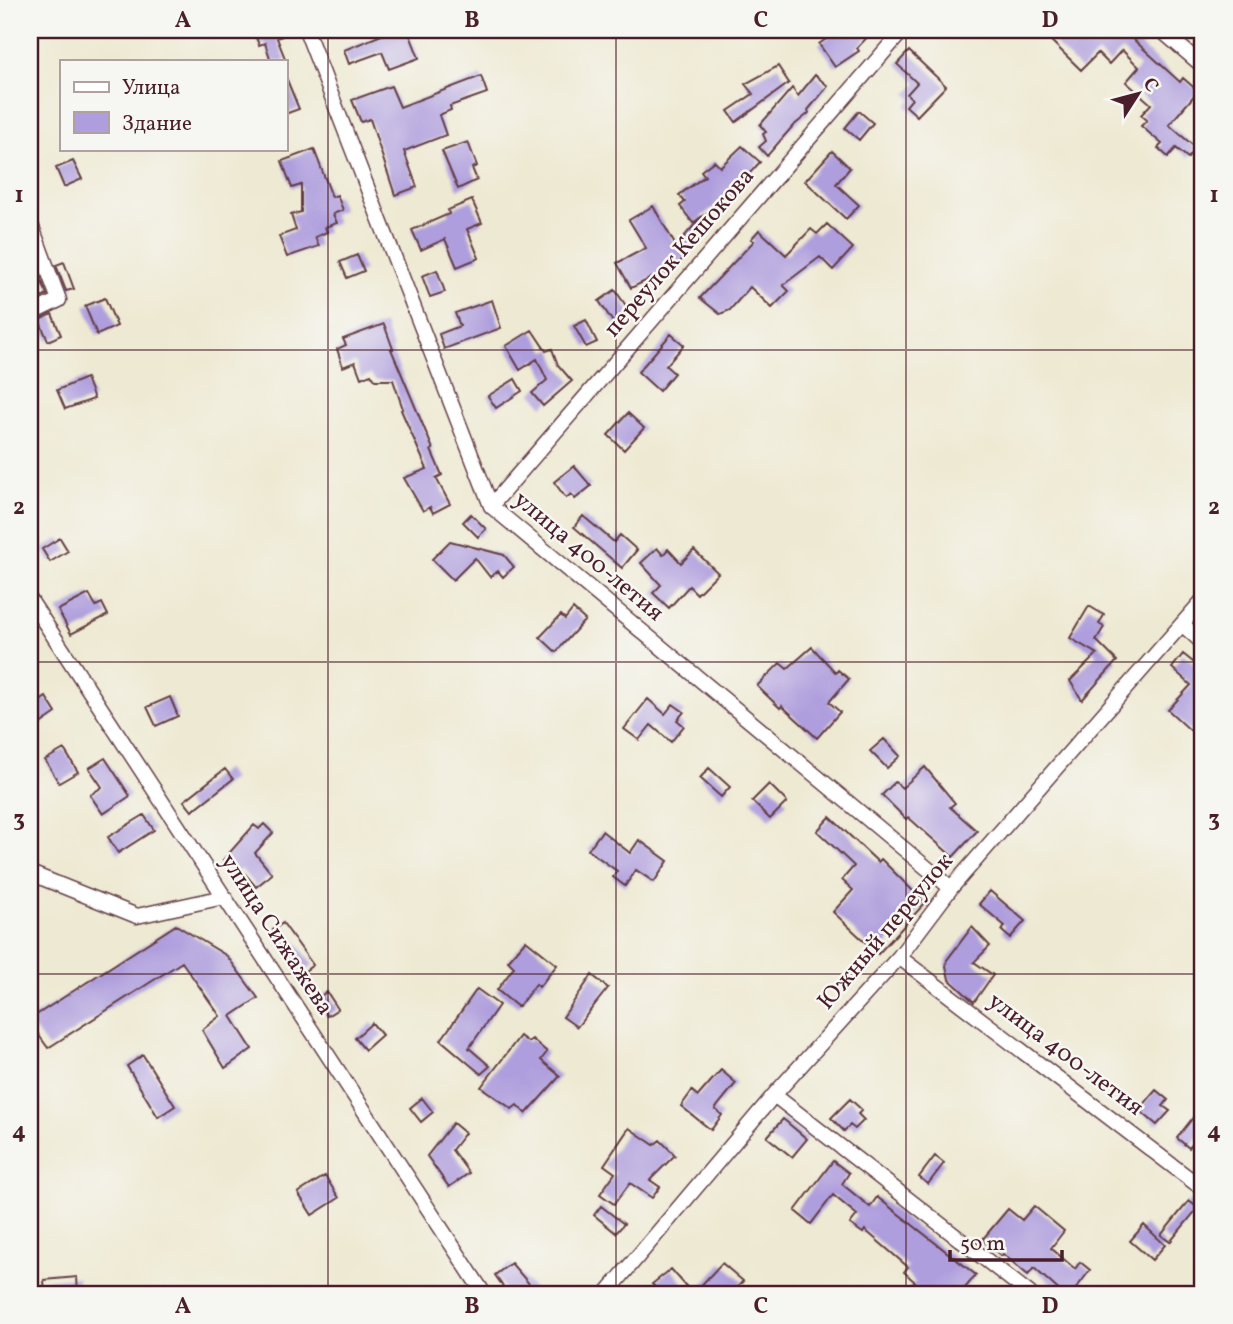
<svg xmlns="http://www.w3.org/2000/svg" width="1233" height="1324" font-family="Vollkorn,serif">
<rect width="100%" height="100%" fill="#f6f6f2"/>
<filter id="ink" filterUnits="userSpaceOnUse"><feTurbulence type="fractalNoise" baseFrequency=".0143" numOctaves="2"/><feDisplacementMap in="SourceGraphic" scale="14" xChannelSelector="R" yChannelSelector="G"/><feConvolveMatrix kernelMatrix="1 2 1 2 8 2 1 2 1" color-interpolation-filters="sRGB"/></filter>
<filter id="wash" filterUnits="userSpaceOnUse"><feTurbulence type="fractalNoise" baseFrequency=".00686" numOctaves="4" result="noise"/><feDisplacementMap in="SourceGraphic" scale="28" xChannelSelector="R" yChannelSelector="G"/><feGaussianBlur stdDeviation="1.57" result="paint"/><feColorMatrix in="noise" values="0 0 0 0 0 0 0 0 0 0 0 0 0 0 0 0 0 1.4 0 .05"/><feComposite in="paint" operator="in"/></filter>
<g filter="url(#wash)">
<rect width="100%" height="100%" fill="#eee9d2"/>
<g id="blocks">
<!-- building -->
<path fill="#af9edd" d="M253,30H296L277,38L286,61H271L265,43L259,45Z
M394,30H408L419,58L389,69L382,52L349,64L344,50Z
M839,30H874L857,48L859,51L835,67L819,44Z
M1040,30H1123L1180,82L1183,78L1198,91L1169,125L1196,148L1188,158L1176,148L1168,157L1158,148L1162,144L1141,126L1147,120L1141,115L1151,104L1126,82L1139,67L1122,50L1109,64L1098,53L1081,70Z
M909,51L946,86L917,116L906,106L912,99L907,94L917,83L897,64Z
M778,66L789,83L736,122L728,111L753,94L745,84Z
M285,75L299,109L285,114Z
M815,75L828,86L808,110L809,113L792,127L767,156L759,147L766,141L763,134L766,132L760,125L792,88L798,96Z
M481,76L487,93L450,106L451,110L439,115L446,135L404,151L417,187L395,195L370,119L361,122L352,100L391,86L400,107Z
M859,111L873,123L859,140L845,128Z
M468,142L477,166L472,168L477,180L458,189L442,151Z
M742,146L760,162L737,187L740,191L726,202L724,200L693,223L680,206L685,202L679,195L705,176L701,171L714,161L720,167Z
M314,149L332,197L337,195L343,210L333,214L337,223L325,227L327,232L315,237L319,246L287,257L279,236L296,230L291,215L301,212V185L292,188L282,161Z
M832,151L850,168L836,184L859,205L846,219L805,181Z
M73,161L82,179L64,187L56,168Z
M472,200L482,223L467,229L479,258L457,267L445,239L421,250L412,230L449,214L448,210Z
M653,206L676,246L686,255L668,275L664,272L631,288L617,263L646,248L629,220Z
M701,217L709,226L684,252L676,246Z
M827,224L853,248L833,270L820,257L783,285L789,291L772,308L750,287L730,310L720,314L700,298L754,241L751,239L759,230L786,255L811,229L817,234Z
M357,255L364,271L347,278L340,262Z
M64,262L74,289L66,291L56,265Z
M437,270L445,292L430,297L422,276Z
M38,271L47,295L30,303V274Z
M615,290L634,317L617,328L599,301Z
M105,298L117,326L97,335L85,306Z
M492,300L501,328L444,349L439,334L460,326L455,313Z
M52,314L61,335L48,341L39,320Z
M586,320L597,342L586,347L574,326Z
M384,324L393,349H391L433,449L431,450L442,475L436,478L450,504L433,513L430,507L423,511L404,478L427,469L401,410L403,409L393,380H375L371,374L361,378L355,362L343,367L337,349L346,345L343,339Z
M532,330L546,351L552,349L558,365L572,381L543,406L532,393L547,380L537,359L520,370L506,346Z
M671,334L684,345L666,366L674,373L659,391L638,372Z
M86,378L94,399L65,409L57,390Z
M515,379L522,391L496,408L488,396Z
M628,413L644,428L624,450L608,435Z
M574,466L591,486L575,499L571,494L566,498L554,482Z
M471,514L486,529L478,537L463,522Z
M583,516L614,542L620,535L637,550L622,568L574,527Z
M60,538L68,551L50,562L42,549Z
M450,541L504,555L514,567L503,577L498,571L490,577L475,558L453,580L432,559Z
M657,548L663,555L668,549L681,563L694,550L718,573L697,594L689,586L669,608L653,593L661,585L641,563Z
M89,594L96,606L102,603L108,615L71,634L58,610Z
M1089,606L1104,615L1099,624L1104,627L1096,640L1117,661L1082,700L1070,681L1097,654L1070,638Z
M573,609L585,620L556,652L540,637L561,615L565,619Z
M812,647L836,673L838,670L849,679L829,702L840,712L817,738L782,706L780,708L757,686L780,663L787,669Z
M1183,654L1203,670V742L1168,710L1191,685L1172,668Z
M46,697L56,713L30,731V708Z
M170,697L178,716L156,726L147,707Z
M648,699L665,714L673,704L684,712L677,720L684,726L671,742L651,725L639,740L624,729Z
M884,739L900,756L887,768L870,751Z
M64,749L78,772L59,783L45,760Z
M105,758L130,796L103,814L90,795L102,787L89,768Z
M925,767L955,803L950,807L977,831L953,857L908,817L906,819L882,795L895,782L902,788Z
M709,768L730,787L721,797L700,778Z
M225,769L233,779L192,811L184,801Z
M769,784L787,802L770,819L752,801Z
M144,815L154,830L118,853L108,837Z
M830,817L878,862L881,859L925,903L878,954L833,912L853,890L842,880L854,866L817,831Z
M264,824L273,833L255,853L272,874L256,887L241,869L233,874L223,860L254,825L259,829Z
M602,831L630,853L639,840L668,861L654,882L636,870L625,886L613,877L617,871L588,850Z
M990,891L1025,921L1010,938L1002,931L1005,926L979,904Z
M283,923L313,965L302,973L273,930Z
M176,925L227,956L258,998L231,1016L252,1049L225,1068L202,1030L220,1016L182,962L48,1048L30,1023V1019Z
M972,927L990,946L974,962L993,975L974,1002L949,979L946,966L947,960Z
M526,940L557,965L539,987L536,984L518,1007L497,990L514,967L508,961Z
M592,975L608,988L577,1027L563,1017Z
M477,989L499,1005L469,1048L490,1066L481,1074L441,1040Z
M327,992L338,1009L327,1016L316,999Z
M372,1023L382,1035L365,1050L355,1038Z
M520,1036L528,1042L532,1039L547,1052L541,1060L560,1076L526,1114L517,1105L512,1109L481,1087Z
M143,1055L175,1106L158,1117L127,1066Z
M721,1070L736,1083L715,1109L722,1115L711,1130L681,1106L692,1091L698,1096Z
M1156,1090L1168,1100L1163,1106L1170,1111L1157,1125L1139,1110Z
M422,1098L433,1112L421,1122L410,1108Z
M850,1099L862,1110L858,1114L864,1120L855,1129L850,1125L844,1131L831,1118Z
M1203,1105V1130L1189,1148L1177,1138Z
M783,1119L807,1139L792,1157L767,1137Z
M453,1123L465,1133L452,1150L469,1173L449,1187L427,1156Z
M629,1128L654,1145L660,1140L675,1155L650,1180L660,1187L652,1198L630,1183L614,1204L600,1194L615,1173L604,1165Z
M935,1156L944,1163L928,1184L919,1177Z
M833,1161L849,1173L842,1184L870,1207L877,1197L976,1275L960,1294H915L908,1289L915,1282L904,1272L908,1267L865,1230L863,1233L850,1224L857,1215L833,1195L811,1224L795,1211Z
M325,1176L339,1198L312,1215L298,1193Z
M1189,1201L1198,1208L1170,1242L1161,1235Z
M601,1206L624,1224L616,1233L594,1215Z
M1034,1206L1064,1231L1051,1248L1075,1269L1080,1262L1090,1270L1072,1294H1063L1034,1268L1028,1275L1003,1254L1001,1256L982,1240L1008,1209L1022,1220Z
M1144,1225L1165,1245L1152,1260L1130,1241Z
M511,1263L538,1294H508L495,1275Z
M722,1263L743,1281L731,1294H693Z
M671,1269L693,1294H661L652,1284Z
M77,1277L78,1294H45L44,1280Z"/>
</g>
</g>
<g filter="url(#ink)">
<use href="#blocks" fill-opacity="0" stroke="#633d44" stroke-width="2"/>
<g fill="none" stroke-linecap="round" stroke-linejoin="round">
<defs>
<path id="street" d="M306,30L491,506L951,888
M1161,30L1203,66
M30,222L59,300L30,314
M491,506L903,30
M30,600L484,1294
M1182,624L1203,643
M30,873L137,916L224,897
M899,957L1203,1189
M774,1095L1030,1294
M606,1294L774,1095L899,957L951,888L1203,600"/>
</defs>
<!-- street casing -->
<use href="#street" stroke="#633d44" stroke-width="17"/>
<!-- street -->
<use href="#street" stroke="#fff" stroke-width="14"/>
</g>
</g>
<!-- grid -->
<path fill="none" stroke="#4a1f2b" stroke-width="2" stroke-opacity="0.55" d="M328,30V1294M616,30V1294M906,30V1294M30,350H1203M30,662H1203M30,974H1203"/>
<g text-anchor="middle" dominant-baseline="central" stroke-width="5" stroke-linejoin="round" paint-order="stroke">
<!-- street labels -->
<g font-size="24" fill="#4a1f2b" stroke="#f6f6f2">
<text transform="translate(680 253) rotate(-49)">переулок Кешокова</text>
<text transform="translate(588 557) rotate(40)">улица 400-летия</text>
<text transform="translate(886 932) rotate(-50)">Южный переулок</text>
<text transform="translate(276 935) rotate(57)">улица Сижажева</text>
<text transform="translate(1065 1055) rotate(37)">улица 400-летия</text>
</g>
</g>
<!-- margin -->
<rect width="1233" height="1324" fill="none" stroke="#f6f6f2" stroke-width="77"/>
<!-- legend -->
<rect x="60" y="60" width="228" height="91" fill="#f6f6f2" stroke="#b1a0a2" stroke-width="2"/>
<rect x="74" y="82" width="35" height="10" fill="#ffffff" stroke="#b1a0a2" stroke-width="2"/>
<text x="122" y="94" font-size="21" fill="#4a1f2b">Улица</text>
<rect x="74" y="112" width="35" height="21" fill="#af9edd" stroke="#b1a0a2" stroke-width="2"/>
<text x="122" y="130" font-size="21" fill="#4a1f2b">Здание</text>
<!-- north arrow -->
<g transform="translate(1138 94) rotate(54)" stroke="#f6f6f2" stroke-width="5" paint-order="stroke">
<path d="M0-5L12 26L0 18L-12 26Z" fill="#4a1f2b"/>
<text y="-10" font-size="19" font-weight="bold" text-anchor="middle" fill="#4a1f2b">С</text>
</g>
<!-- scale -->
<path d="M950 1250v10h112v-10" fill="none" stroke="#4a1f2b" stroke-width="3.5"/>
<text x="960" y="1250" font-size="21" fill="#4a1f2b" stroke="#f6f6f2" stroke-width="5" paint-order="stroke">50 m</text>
<rect x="38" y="38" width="1156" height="1248" fill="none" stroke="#4a1f2b" stroke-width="2.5"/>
<g font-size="23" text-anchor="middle" font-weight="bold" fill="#4a1f2b">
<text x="183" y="27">A</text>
<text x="472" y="27">B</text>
<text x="761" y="27">C</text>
<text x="1050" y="27">D</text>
<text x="19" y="202">1</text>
<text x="1214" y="202">1</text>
<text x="19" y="514">2</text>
<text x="1214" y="514">2</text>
<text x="19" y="826">3</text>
<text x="1214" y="826">3</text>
<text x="19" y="1138">4</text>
<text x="1214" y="1138">4</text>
<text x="183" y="1313">A</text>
<text x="472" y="1313">B</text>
<text x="761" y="1313">C</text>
<text x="1050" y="1313">D</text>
</g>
</svg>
